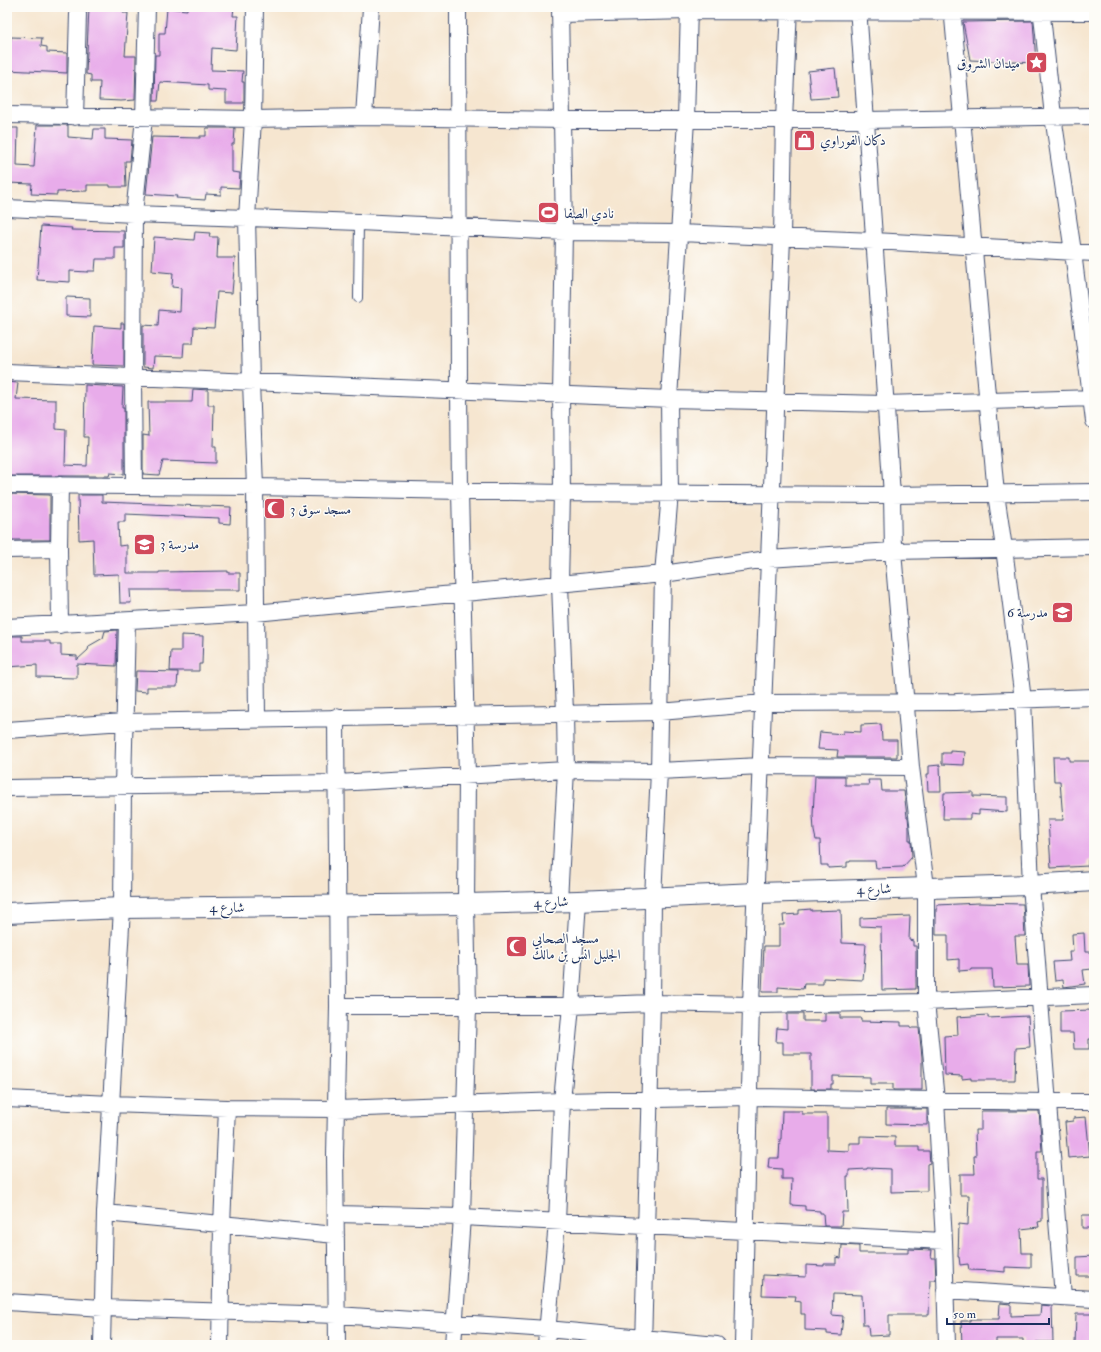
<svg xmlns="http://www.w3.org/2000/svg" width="1101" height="1352" font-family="'IM FELL Double Pica',Amiri,serif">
<rect width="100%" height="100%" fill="#fdfcf7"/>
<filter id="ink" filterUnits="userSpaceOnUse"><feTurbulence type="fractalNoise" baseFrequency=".025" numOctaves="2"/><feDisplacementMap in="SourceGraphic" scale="8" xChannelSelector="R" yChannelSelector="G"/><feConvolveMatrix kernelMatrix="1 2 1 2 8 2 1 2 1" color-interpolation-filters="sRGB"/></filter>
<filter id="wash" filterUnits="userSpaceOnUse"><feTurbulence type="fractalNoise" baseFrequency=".012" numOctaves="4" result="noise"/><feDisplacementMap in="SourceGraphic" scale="16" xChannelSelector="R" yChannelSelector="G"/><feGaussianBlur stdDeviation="0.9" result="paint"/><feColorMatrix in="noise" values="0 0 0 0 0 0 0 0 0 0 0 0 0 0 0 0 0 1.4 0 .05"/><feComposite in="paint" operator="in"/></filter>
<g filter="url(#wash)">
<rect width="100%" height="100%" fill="#f6e6d0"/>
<g id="blocks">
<!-- building -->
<path fill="#e8acea" d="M89,7H124L123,13H128L125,56H136L135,100L121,101L99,100L100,82H91V75L86,74Z
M187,7H234L233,16H238L236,50L212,48L211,70L243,71L242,82H244V103H226V91L208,90V85L160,82L158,101H154L155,55H159V33H165L167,8L187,10Z
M1033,21L1036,63L970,60L963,22Z
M11,37L42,38L41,46L47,47V52L67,53V73L7,70V45H10Z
M835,68L838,97L811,99L808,71Z
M37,125H68V137L93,139L94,129H105V139L132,140L130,161H125L126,187H110V185H87V191L57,192V195L31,194L32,184L7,183V128H18L17,166L34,167Z
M206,128H235L234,144H232V172L240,173L239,188L221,187V195L206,194L205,200L176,198L177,196L146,194L152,137L200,138V136H206Z
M41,226L72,228L71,230L124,231V248H115V259H96L95,271H88V272L70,271V282L37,280Z
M195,232L210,233L209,237H218L217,258H235L232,293L217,292L214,328L194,327L193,343H184L183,357L154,356L153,368L143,367V325L158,326L159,310L180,312L181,288L172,287L173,273L152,271L154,237L194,240Z
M66,297L90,298V317L66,316Z
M121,323H124V366L92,365L94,326L121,328Z
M7,382L18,383L16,399L56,400V429L66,430L65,465L87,466L88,437H84L85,385L123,387L122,408H124V474L110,473L109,476H7Z
M193,389L208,390V405H214L213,447H216V463L163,461L159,475L143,474V435L149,436L148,402H192Z
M7,494L50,495V540H7Z
M78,495H102V502L231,507L230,524L219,523V518L125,514V522H118L119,546L127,545V573H159V572L228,571V573H240V590H130L131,603H120L119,574L94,575L93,539L79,540Z
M117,630L116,666L77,664V678L37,677V665L7,667V636H22V641H50V644H61V655L77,656V660L88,650L89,646L103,638L105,631Z
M181,635L203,636L202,664H199V671H170L171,651H181Z
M136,671L178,672L177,687H147V692L135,691Z
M881,724L882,740H897V757H837L838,750L818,749L820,732L843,734V731L861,732V725Z
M950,751L965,752L964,765L942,764V753H950Z
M1053,757H1069V761H1091L1092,805H1094V859L1088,860V866L1051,868L1048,820H1063L1060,781H1054Z
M940,765L941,791H928L927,774H929V766Z
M815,776H845V785H869L868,780H881L882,791H904L907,817H908L909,828V840H911L912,857L903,867L876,868L875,861H850V862H847V867L828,868V865H821L820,840H816L814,831L813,815Z
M973,792V796L1007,797V812L979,810V815L970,814V819H943L944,793Z
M979,903L1023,904L1025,936H1015L1017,965H1028L1029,986L993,987L992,969H971V970L959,971V959L948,960V935H936V909H937V905Z
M811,909V911L841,910L842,943L866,944L863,980L823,978V984H804L803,989L778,987V992H762L764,946H779V925H784L783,915L799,914V910Z
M910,916L909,940L913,941V946H916V989L882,990L881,927L860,926V918Z
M1084,933L1085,952H1091L1092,969L1083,970L1085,984L1064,987L1063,980L1055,981L1053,962L1070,961L1069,952H1073L1072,934Z
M1093,1010L1094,1039H1089V1049H1074L1073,1033H1060V1011Z
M825,1013H840V1018H861V1021L901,1022V1026H911V1028H919L922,1057V1090H893V1084H870V1077L833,1076V1084H831V1089H811V1054H783V1042H776L777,1028L787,1029V1014H803V1021H825Z
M988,1015V1018L1028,1016L1030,1047L1016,1048L1015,1080H971V1078L962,1079V1076L945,1075L944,1036L958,1035L957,1017Z
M886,1109H927V1125L886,1124Z
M782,1111H802V1114H827V1150L849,1151V1143H860V1136L895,1137V1146H919V1151H929L930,1163L927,1164V1191L891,1192V1169L867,1168V1169L849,1170V1176H847L848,1212H842L841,1226H824L823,1213H820V1211L805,1210V1206L791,1205L792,1179H782V1169L768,1168L769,1158H779L780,1139H781Z
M981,1111H1039L1042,1151H1037V1179H1042V1221L1038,1222L1039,1227L1021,1229L1022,1253H1031V1268L1005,1267V1272L995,1271L969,1270L968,1264L960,1265L959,1257H958L959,1224L968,1225L969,1195H960V1174H975L974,1156H976L975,1130H981Z
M1086,1117L1090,1156L1068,1158L1065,1122L1073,1121V1118Z
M1082,1215H1094V1228H1082Z
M842,1245L859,1246V1253H908V1249L932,1250L931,1258H935L936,1280H930L929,1315H889V1335L869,1336L868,1325H863L862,1295L833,1294L832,1315L843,1316L841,1335L827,1334V1331L805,1330V1314H801V1302L795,1301L796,1296L762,1295L763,1275L806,1277V1265L824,1266V1264H836V1257L841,1258Z
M1094,1256V1276H1077V1257Z
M1000,1303L1011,1304V1316L1040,1315L1041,1305L1052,1306L1053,1342H1036V1345H1023V1339H996V1345H962L961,1321H970V1319H999Z
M1076,1314H1093L1094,1345H1075Z"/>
</g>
</g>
<g filter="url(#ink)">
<use href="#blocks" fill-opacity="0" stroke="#3c4a6f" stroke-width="1"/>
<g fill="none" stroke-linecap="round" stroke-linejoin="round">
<defs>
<path id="service" d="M358,298L359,222"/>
<path id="minor" d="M255,7L253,119L247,218L251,382L255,487L257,719
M858,7L892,495L893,551L911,767L926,887V1002L936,1100L944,1241L947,1345
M952,7L996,494L1004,548L1023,700L1031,885L1063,1297
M1041,7L1053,116L1073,252L1094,421
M560,14L690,11L1094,12
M7,115L253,119L364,117L563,120H866L1094,116
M75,117L78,14
M364,117L371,7
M7,208L134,214L359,222L564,232L679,233L874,241L1094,253
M7,372L669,399L885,404L1094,398
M7,485L255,487L562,493L892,495L1094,492
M134,486L133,378L134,214L144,118L147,7
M7,550L59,549
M60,625L59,549L60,485
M7,627L255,613L663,574L768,559L893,551L1094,547
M336,717L338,1006L335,1156L337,1345
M7,730L124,722L660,712L764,703L956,702L1094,697
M7,788L337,783L566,770L659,771L761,766L911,767
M559,901L566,770L565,713L560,584L562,493L561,394L564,232L560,7
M338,1006H571L652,1003L751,1005L926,1002L1094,995
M7,1099L111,1104L227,1108L337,1109L562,1101L750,1097L1047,1102H1094
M105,1213L336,1235
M336,1214L462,1217L944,1241
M945,1290L1094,1299
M7,1302L103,1308L337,1315L547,1329L717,1345
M102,1345L105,1213L122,908L123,786L127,621
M220,1345L222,1225L227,1108
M453,1345L462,1217L468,1006L466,904L467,776L460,492L459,391L458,7
M546,1345L557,1222L562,1101L571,1006L578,901
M643,1345L652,1003L653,898L659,771L663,574L670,493L669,399L686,120L689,7
M743,1345L751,1005L782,238L784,120L789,7"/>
<path id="tertiary" d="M7,913L122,908L466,904L578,901L756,893L1031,885L1094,881"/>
</defs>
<!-- service casing -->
<use href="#service" stroke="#3c4a6f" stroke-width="10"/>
<!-- minor casing -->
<use href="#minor" stroke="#3c4a6f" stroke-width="18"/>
<!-- tertiary casing -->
<use href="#tertiary" stroke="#3c4a6f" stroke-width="22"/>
<!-- service -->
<use href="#service" stroke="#fff" stroke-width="8"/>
<!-- minor -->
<use href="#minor" stroke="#fff" stroke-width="16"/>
<!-- tertiary -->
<use href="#tertiary" stroke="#fff" stroke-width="20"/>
</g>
</g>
<!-- icons -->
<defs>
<symbol id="sight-square" viewBox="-11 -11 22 22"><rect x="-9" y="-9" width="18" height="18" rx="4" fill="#d1495b" stroke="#fdfcf7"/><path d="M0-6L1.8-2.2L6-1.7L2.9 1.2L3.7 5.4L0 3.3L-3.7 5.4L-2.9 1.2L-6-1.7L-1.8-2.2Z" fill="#fff"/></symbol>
<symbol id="shop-square" viewBox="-11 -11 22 22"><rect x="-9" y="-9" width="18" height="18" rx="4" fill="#d1495b" stroke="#fdfcf7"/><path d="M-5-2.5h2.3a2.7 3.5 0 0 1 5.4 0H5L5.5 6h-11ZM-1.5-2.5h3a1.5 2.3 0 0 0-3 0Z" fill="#fff"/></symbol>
<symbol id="stadium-square" viewBox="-11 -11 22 22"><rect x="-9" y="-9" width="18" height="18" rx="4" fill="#d1495b" stroke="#fdfcf7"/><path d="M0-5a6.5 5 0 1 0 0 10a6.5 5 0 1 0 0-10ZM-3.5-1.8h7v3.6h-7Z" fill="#fff"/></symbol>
<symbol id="mosque-square" viewBox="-11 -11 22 22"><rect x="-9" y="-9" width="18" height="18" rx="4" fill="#d1495b" stroke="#fdfcf7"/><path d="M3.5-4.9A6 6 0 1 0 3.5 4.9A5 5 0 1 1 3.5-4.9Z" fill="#fff"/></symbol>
<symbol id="school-square" viewBox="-11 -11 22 22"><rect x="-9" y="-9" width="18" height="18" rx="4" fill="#d1495b" stroke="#fdfcf7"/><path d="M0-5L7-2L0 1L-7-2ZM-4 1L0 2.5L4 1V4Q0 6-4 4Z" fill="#fff"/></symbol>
</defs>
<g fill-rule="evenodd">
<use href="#sight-square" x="1024" y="50" width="25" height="25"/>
<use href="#shop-square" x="792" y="128" width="25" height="25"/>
<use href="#stadium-square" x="536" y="200" width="25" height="25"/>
<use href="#mosque-square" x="262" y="496" width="25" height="25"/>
<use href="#school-square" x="132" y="532" width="25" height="25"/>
<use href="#school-square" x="1050" y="600" width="25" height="25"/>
<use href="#mosque-square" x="504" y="934" width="25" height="25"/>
</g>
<g text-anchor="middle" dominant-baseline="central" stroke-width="3" stroke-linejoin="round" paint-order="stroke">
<!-- poi labels -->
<g font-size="14" fill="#1b2f5e" stroke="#fdfcf7" text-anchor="start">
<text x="1020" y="63" text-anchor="end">ميدان الشروق</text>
<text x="820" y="140">دكان الفوراوي</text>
<text x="564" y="213">نادي الصفا</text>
<text x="290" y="509">مسجد سوق 3</text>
<text x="160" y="544">مدرسة 3</text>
<text x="1048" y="612" text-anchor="end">مدرسة 6</text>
<text x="532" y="938">مسجد الصحابي<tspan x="532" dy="16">الجليل انس بن مالك</tspan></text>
</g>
<!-- street labels -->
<g font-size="14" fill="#1b2f5e" stroke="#fdfcf7">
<text transform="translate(874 889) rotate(-2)">شارع 4</text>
<text transform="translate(551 902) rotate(-2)">شارع 4</text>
<text x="227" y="907">شارع 4</text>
</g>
</g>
<!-- margin -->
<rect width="1101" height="1352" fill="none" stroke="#fdfcf7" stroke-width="24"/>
<!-- scale -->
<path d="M947 1318v6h102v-6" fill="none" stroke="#1b2f5e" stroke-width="2"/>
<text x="953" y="1318" font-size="12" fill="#1b2f5e" stroke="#fdfcf7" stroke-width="3" paint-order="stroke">50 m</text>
</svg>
